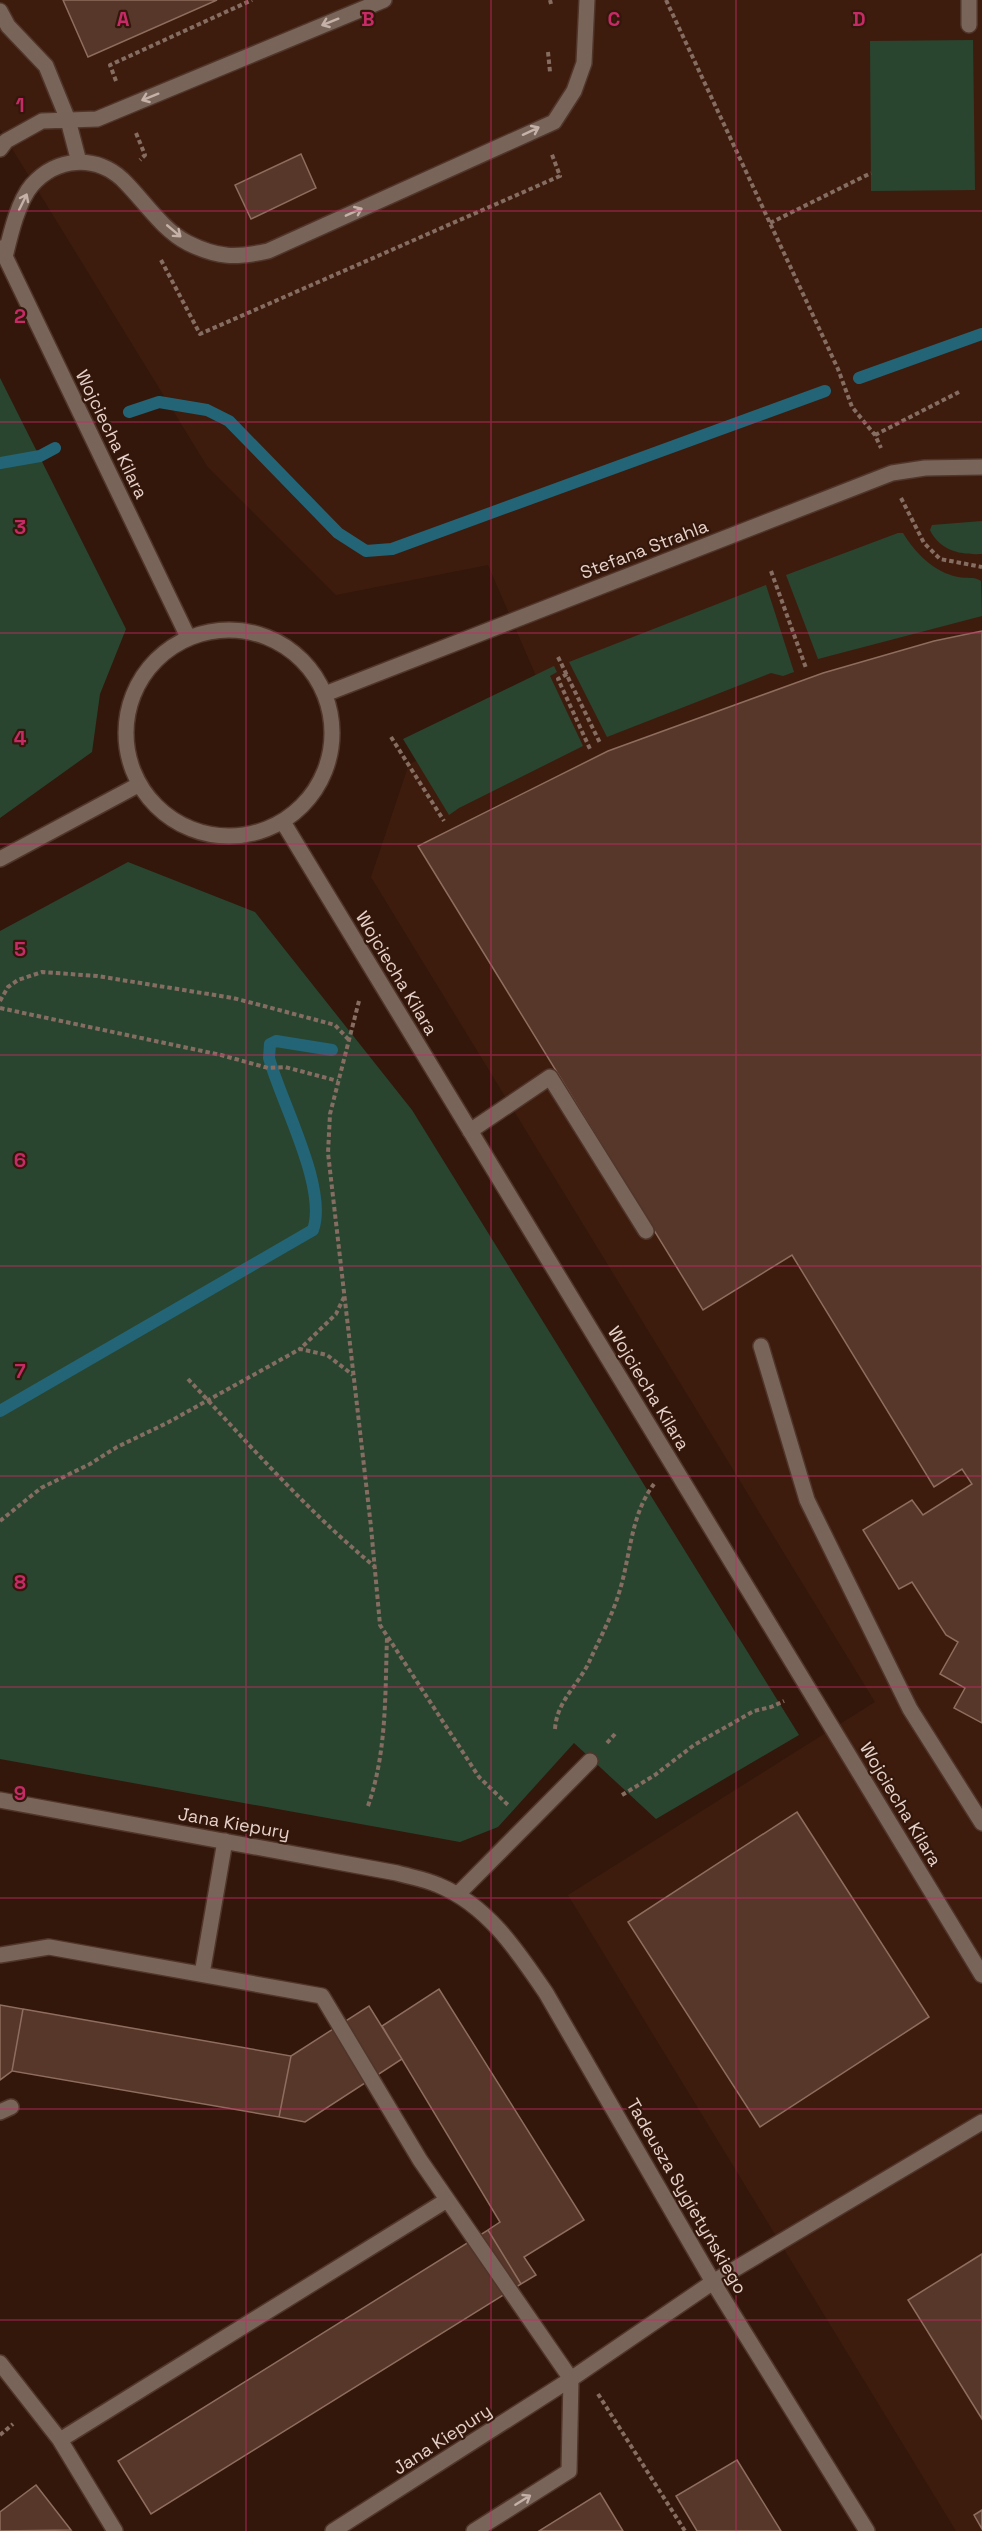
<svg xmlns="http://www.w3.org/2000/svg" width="982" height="2531" font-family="'Space Grotesk',sans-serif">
<rect width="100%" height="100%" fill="#33170b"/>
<!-- built -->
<path fill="#3e1c0d" d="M0,0H982V2531H956L568,1895L875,1702L371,877L409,764L549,706L488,565L336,595L207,466L0,129Z"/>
<!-- green -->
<path fill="#29452f" d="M973,40L975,190L871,191L870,41Z
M0,378L126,629L100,694L92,752L0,818Z
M982,521V554C961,555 940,551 930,530L932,525Z
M898,533H903C916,554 934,572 958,577C966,579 974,576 981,581L982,616L818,659L786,575Z
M766,585L794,672L783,676L771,673L607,737L569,662Z
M554,666L557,672L550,676L583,746L459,808L449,815L403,739Z
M128,862L255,912L412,1110L799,1735L656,1819L574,1743L498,1827L460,1842L0,1759V931Z"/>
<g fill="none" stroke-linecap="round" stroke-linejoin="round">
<!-- stream -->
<path stroke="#236577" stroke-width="12" d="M859,378L982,334
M129,412L159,402L207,410L229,421L338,533L366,551L392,549L825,391
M0,463L40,456L55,448
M0,1411L313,1230C328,1188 281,1102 269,1058L270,1044L276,1041L332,1050"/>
</g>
<!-- building -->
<path fill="#56372a" stroke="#8f6d5e" stroke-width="1.5" d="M63,0H217L88,57Z
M301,154L316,188L251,219L235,185Z
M982,631V1723L954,1708L965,1688L940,1674L958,1642L946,1635L912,1582L899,1589L863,1530L912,1500L923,1515L972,1484L962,1469L934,1487L792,1255L703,1310L418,846L608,751L823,673L934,641Z
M797,1812L929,2017L760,2127L628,1922Z
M439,1989L584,2220L524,2257L536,2275L521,2284L488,2230L500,2222L382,2026Z
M0,2005L23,2009L12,2071L0,2080Z
M369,2006L402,2059L305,2122L279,2117L291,2056Z
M23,2009L291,2056L279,2117L12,2071Z
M488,2230L521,2284L151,2514L118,2461Z
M982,2254V2419L908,2300Z
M737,2460L781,2531H697L676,2496Z
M36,2485L71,2530L0,2531V2512Z
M600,2493L623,2531H539Z
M982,2510V2529L974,2515Z"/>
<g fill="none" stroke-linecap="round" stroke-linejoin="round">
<defs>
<path id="minor" d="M969,0V25
M0,11L8,26L46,66L68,120L79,162
M0,149L6,141L42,121L97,119L384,0
M1,248L188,637
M5,257C10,236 18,201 32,185C57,157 95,155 122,179C143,199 161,229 188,243C218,258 236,258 268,251L554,122L574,91L584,63L587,0
M126 733a103 103 0 1 1 206 0a103 103 0 1 1-206 0Z
M325,694L892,473L925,468L982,467
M283,822L982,1975
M0,859L138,785
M470,1131L550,1077L646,1231
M761,1346L807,1500L910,1709L982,1823
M0,1800L397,1873C411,1877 425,1879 438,1885C487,1905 517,1950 546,1993L713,2282L867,2531
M458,1894L590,1761
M0,1955L49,1947L322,1996L420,2160L571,2379L569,2471L474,2531
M202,1974L225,1841
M0,2112L11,2107
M0,2363L60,2440L115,2531
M60,2440L447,2200
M333,2531L571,2379L713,2282L982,2122"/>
</defs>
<!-- minor casing -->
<use href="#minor" stroke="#50352a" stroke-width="18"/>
<!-- path -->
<path stroke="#856d62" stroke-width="4" stroke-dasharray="4.5 3" stroke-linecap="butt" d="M550,0L551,4
M666,0L838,369L852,407L875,435L881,448
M548,52L550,72
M116,81L110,65L252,0
M136,133L145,155L140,160
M770,223L871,173
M161,260L200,334L560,176L551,152
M875,435L959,392
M901,498L924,543L940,559L982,567
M771,571L806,668
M558,657L600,743
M567,674L558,679L590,749
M391,737L444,821
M0,1001L8,987L18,980L42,972L97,976L233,998L264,1006L335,1025L349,1040
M359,1001L330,1114L328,1153L371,1527L380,1625L479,1777L509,1806
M0,1008L221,1055L268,1068L285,1067L338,1081
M344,1297L336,1314L300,1349L327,1355L353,1375
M188,1379C248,1443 306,1510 374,1566
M0,1521L41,1488L90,1464L117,1447L167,1423L300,1349
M555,1729C557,1700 579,1685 590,1660C600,1638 612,1616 619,1593C631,1555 630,1516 654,1484
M607,1743L615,1734
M622,1795L655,1775L694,1745L754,1711L771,1707L784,1701
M368,1806C387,1752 385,1694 387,1638
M598,2394L685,2531
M0,2435L13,2424"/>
<!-- minor -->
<use href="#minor" stroke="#79645a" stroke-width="15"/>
</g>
<!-- one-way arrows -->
<defs><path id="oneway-shaft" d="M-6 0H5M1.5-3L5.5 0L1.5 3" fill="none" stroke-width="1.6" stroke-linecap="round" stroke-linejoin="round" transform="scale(1.5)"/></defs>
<g stroke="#c5b1a8">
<use href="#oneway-shaft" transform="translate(330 22) rotate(158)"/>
<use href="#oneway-shaft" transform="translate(150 97) rotate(158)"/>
<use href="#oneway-shaft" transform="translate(531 131) rotate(-25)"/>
<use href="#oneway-shaft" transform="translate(23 202) rotate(-64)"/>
<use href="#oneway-shaft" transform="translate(354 212) rotate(-24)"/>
<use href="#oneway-shaft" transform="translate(174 231) rotate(40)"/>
<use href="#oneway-shaft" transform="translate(523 2500) rotate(-32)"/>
</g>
<!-- grid -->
<path fill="none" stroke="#c62b66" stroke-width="1.5" stroke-opacity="0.55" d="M246,0V2531M491,0V2531M736,0V2531M0,211H982M0,422H982M0,633H982M0,844H982M0,1055H982M0,1266H982M0,1476H982M0,1687H982M0,1898H982M0,2109H982M0,2320H982"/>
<g text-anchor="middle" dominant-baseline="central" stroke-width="4.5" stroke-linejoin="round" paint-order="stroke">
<!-- street labels -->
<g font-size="18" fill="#e6d2ca" stroke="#33170b">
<text transform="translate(112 434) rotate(64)">Wojciecha Kilara</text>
<text transform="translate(644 549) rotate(-21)">Stefana Strahla</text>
<text transform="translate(397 973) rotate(59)">Wojciecha Kilara</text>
<text transform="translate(649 1388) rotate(59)">Wojciecha Kilara</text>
<text transform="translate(901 1804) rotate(59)">Wojciecha Kilara</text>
<text transform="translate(234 1823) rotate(10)">Jana Kiepury</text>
<text transform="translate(687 2196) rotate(60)">Tadeusza Sygietyńskiego</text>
<text transform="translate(442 2439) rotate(-33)">Jana Kiepury</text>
</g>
</g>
<g font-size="20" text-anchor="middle" font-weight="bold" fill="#c62b66" stroke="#33170b" stroke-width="4.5" stroke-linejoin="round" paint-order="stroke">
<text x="123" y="26">A</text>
<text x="368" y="26">B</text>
<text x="614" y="26">C</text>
<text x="859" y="26">D</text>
<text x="20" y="112">1</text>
<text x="20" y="323">2</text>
<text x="20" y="534">3</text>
<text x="20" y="745">4</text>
<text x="20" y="956">5</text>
<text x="20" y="1167">6</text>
<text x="20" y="1378">7</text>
<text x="20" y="1589">8</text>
<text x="20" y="1800">9</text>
</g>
</svg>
